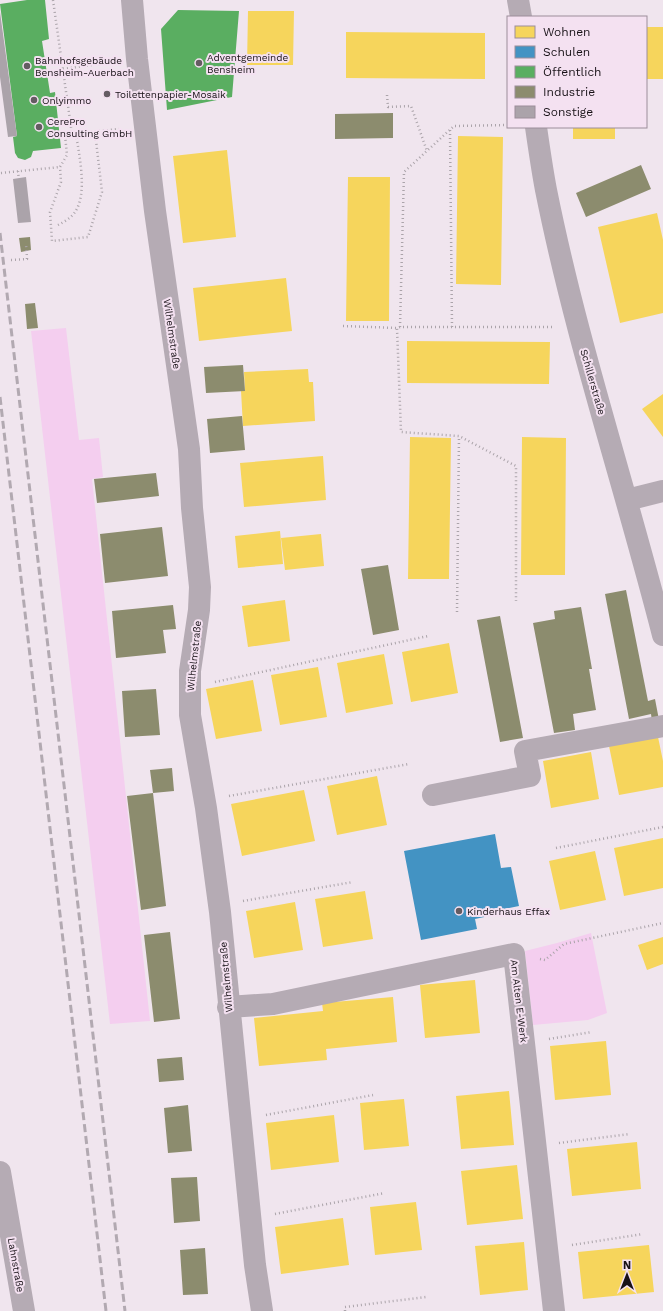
<svg xmlns="http://www.w3.org/2000/svg" width="663" height="1311" font-family="'Work Sans',sans-serif">
<rect width="100%" height="100%" fill="#f0e5ee"/>
<!-- green -->
<path fill="#f4ceef" d="M66,328L79,440L99,438L103,477L92,479L150,1021L110,1024L31,331Z
M591,933L607,1013L588,1020L533,1025L525,951L557,943Z"/>
<!-- homes -->
<path fill="#f6d55c" d="M248,11H294L293,65H247Z
M646,27H663V79H646Z
M346,32L485,33V79L346,78Z
M573,127H615V139H573Z
M458,136L503,137L501,285L456,284Z
M227,150L236,237L183,243L173,156Z
M348,177H390L389,321H346Z
M657,213L663,240V313L620,323L598,227Z
M286,278L292,331L199,341L193,288Z
M407,341L550,342L549,384L407,383Z
M308,369L309,382H313L315,421L243,426L241,391H245L244,372Z
M663,394V437L642,409Z
M410,437L451,438L449,579H408Z
M522,437L566,438L565,575H521Z
M323,456L326,500L244,507L240,463Z
M280,531L283,564L238,568L235,536Z
M321,534L324,566L285,570L281,538Z
M285,600L290,641L248,647L242,606Z
M449,643L458,693L411,702L402,652Z
M384,654L393,704L346,713L337,663Z
M318,667L327,717L280,725L271,675Z
M253,680L262,731L216,739L206,689Z
M658,737L663,761V787L619,795L609,746Z
M591,752L599,799L551,808L543,761Z
M377,776L387,825L337,835L327,786Z
M304,790L315,841L242,856L231,804Z
M663,838V888L624,896L614,848Z
M595,851L606,900L560,910L549,861Z
M365,891L373,939L323,947L315,899Z
M295,902L303,950L254,958L246,911Z
M663,937V964L647,970L638,945Z
M475,980L480,1033L425,1038L420,985Z
M393,997L397,1042L326,1049L327,1060L259,1066L254,1018L323,1011L322,1003Z
M606,1041L611,1095L555,1100L550,1046Z
M509,1091L514,1145L461,1149L456,1096Z
M404,1099L409,1146L364,1150L360,1103Z
M334,1115L339,1162L271,1170L266,1123Z
M637,1142L641,1189L572,1196L567,1149Z
M517,1165L523,1219L467,1225L461,1171Z
M416,1202L422,1250L375,1255L370,1207Z
M343,1218L349,1265L281,1274L275,1227Z
M524,1242L528,1290L480,1295L475,1246Z
M649,1245L654,1292L583,1299L578,1252Z"/>
<!-- schools -->
<path fill="#4393c3" d="M495,834L501,868L511,867L519,906L488,912L489,916L475,919L477,929L421,940L404,851Z"/>
<!-- public -->
<path fill="#5aae61" d="M27,0H45L49,39L42,41L50,93L55,92L61,148L33,151L31,157L25,160L18,158L15,153L13,137L17,136L0,4Z
M178,10L239,11L232,97L167,110L161,29Z"/>
<!-- industry -->
<path fill="#8c8c6e" d="M393,113V138L335,139V114Z
M641,165L651,189L586,217L576,193Z
M30,237L31,250L21,252L19,238Z
M35,303L38,328L27,329L25,304Z
M243,365L245,391L206,393L204,367Z
M242,416L245,450L210,453L207,419Z
M156,473L159,496L97,503L94,479Z
M162,527L168,576L105,583L100,534Z
M388,565L399,630L373,635L361,569Z
M626,590L648,701L655,699L659,720L652,721L651,714L629,719L605,594Z
M173,605L176,629L163,630L166,653L116,658L112,611Z
M581,607L592,669H589L596,710L573,714L575,730L554,733L533,623L555,619L554,611Z
M500,616L523,738L500,742L477,620Z
M156,689L160,735L125,737L122,691Z
M172,768L174,791L153,793L150,770Z
M153,793L166,906L141,910L127,796Z
M170,932L180,1019L154,1022L144,935Z
M182,1057L184,1080L159,1082L157,1059Z
M188,1105L192,1151L168,1153L164,1108Z
M197,1177L200,1221L174,1223L171,1178Z
M205,1248L208,1294L183,1295L180,1250Z"/>
<!-- building -->
<path fill="#aba3aa" d="M0,12L17,136L8,137L0,77Z
M26,177L31,222L18,223L13,179Z"/>
<g fill="none" stroke-linecap="round" stroke-linejoin="round">
<!-- path -->
<path stroke="#aba4aa" stroke-width="2.5" stroke-dasharray="1 3" stroke-linecap="butt" d="M53,0L72,134
M63,69L112,62
M387,95L388,107L411,106L427,151
M508,125L454,126L404,172L400,327H552
M450,130L452,327
M95,132L102,192L88,237L52,241L50,212L61,182L60,167L67,155L65,135L72,134L119,129
M18,171L23,221
M1,173L60,167
M58,225C64,222 71,218 75,212C88,193 79,155 76,134
M11,260L27,259L26,244
M343,326L397,328
M400,327L397,328L401,432L459,436L516,466V601
M457,612L459,436
M215,682L428,636
M229,796L409,764
M556,848L663,827
M243,901L353,882
M540,959L545,960L564,944L663,923
M549,1039L592,1032
M266,1115L373,1095
M559,1143L630,1134
M275,1214L385,1193
M572,1245L643,1234
M345,1311V1307L426,1297"/>
<!-- street -->
<path stroke="#b5abb4" stroke-width="22" d="M132,0L137,59L155,211L189,449L192,508L200,587L199,610L190,671V715L206,808L220,912L255,1265L262,1311
M518,0L521,17
M536,127C539,148 542,169 546,190C576,340 625,486 663,635
M627,500L663,491
M433,795L530,776L525,751L663,726
M228,1007L273,1004L514,954L554,1311
M0,1172L24,1311"/>
<!-- rail -->
<path stroke="#b2a9b1" stroke-width="3" stroke-dasharray="8 4" stroke-linecap="butt" d="M0,233L125,1311
M0,397L106,1311"/>
</g>
<!-- markers -->
<g fill="#645c62" stroke="#f4e1f1" stroke-width="1.5">
<circle cx="199" cy="63" r="4"/>
<circle cx="27" cy="66" r="4"/>
<circle cx="107" cy="94" r="4"/>
<circle cx="34" cy="100" r="4"/>
<circle cx="39" cy="127" r="4"/>
<circle cx="459" cy="911" r="4"/>
</g>
<g text-anchor="middle" dominant-baseline="central" stroke-width="4" stroke-linejoin="round" paint-order="stroke">
<!-- poi labels -->
<g font-size="10" fill="#181217" stroke="#f4e1f1" text-anchor="start">
<text x="207" y="57">Adventgemeinde<tspan x="207" dy="12">Bensheim</tspan></text>
<text x="35" y="60">Bahnhofsgebäude<tspan x="35" dy="12">Bensheim-Auerbach</tspan></text>
<text x="115" y="94">Toilettenpapier-Mosaik</text>
<text x="42" y="100">Onlyimmo</text>
<text x="47" y="121">CerePro<tspan x="47" dy="12">Consulting GmbH</tspan></text>
<text x="467" y="911">Kinderhaus Effax</text>
</g>
<!-- street labels -->
<g font-size="10" fill="#181217" stroke="#f4e1f1">
<text transform="translate(172 334) rotate(82)">Wilhelmstraße</text>
<text transform="translate(593 382) rotate(74)">Schillerstraße</text>
<text transform="translate(194 656) rotate(-84)">Wilhelmstraße</text>
<text transform="translate(226 977) rotate(-95)">Wilhelmstraße</text>
<text transform="translate(519 1001) rotate(83)">Am Alten E-Werk</text>
<text transform="translate(16 1265) rotate(80)">Lahnstraße</text>
</g>
</g>
<!-- legend -->
<rect x="507" y="16" width="140" height="112" fill="#f4e1f1" stroke="#9c8e9a"/>
<rect x="515" y="26" width="20" height="12" fill="#f6d55c" stroke="#9c8e9a"/>
<text x="543" y="36" font-size="12" fill="#181217">Wohnen</text>
<rect x="515" y="46" width="20" height="12" fill="#4393c3" stroke="#9c8e9a"/>
<text x="543" y="56" font-size="12" fill="#181217">Schulen</text>
<rect x="515" y="66" width="20" height="12" fill="#5aae61" stroke="#9c8e9a"/>
<text x="543" y="76" font-size="12" fill="#181217">Öffentlich</text>
<rect x="515" y="86" width="20" height="12" fill="#8c8c6e" stroke="#9c8e9a"/>
<text x="543" y="96" font-size="12" fill="#181217">Industrie</text>
<rect x="515" y="106" width="20" height="12" fill="#aba3aa" stroke="#9c8e9a"/>
<text x="543" y="116" font-size="12" fill="#181217">Sonstige</text>
<!-- north arrow -->
<g transform="translate(627 1275)" stroke="#f4e1f1" stroke-width="3" paint-order="stroke">
<path d="M0-3L7 15L0 10L-7 15Z" fill="#181217"/>
<text y="-6" font-size="11" font-weight="bold" text-anchor="middle" fill="#181217">N</text>
</g>
</svg>
